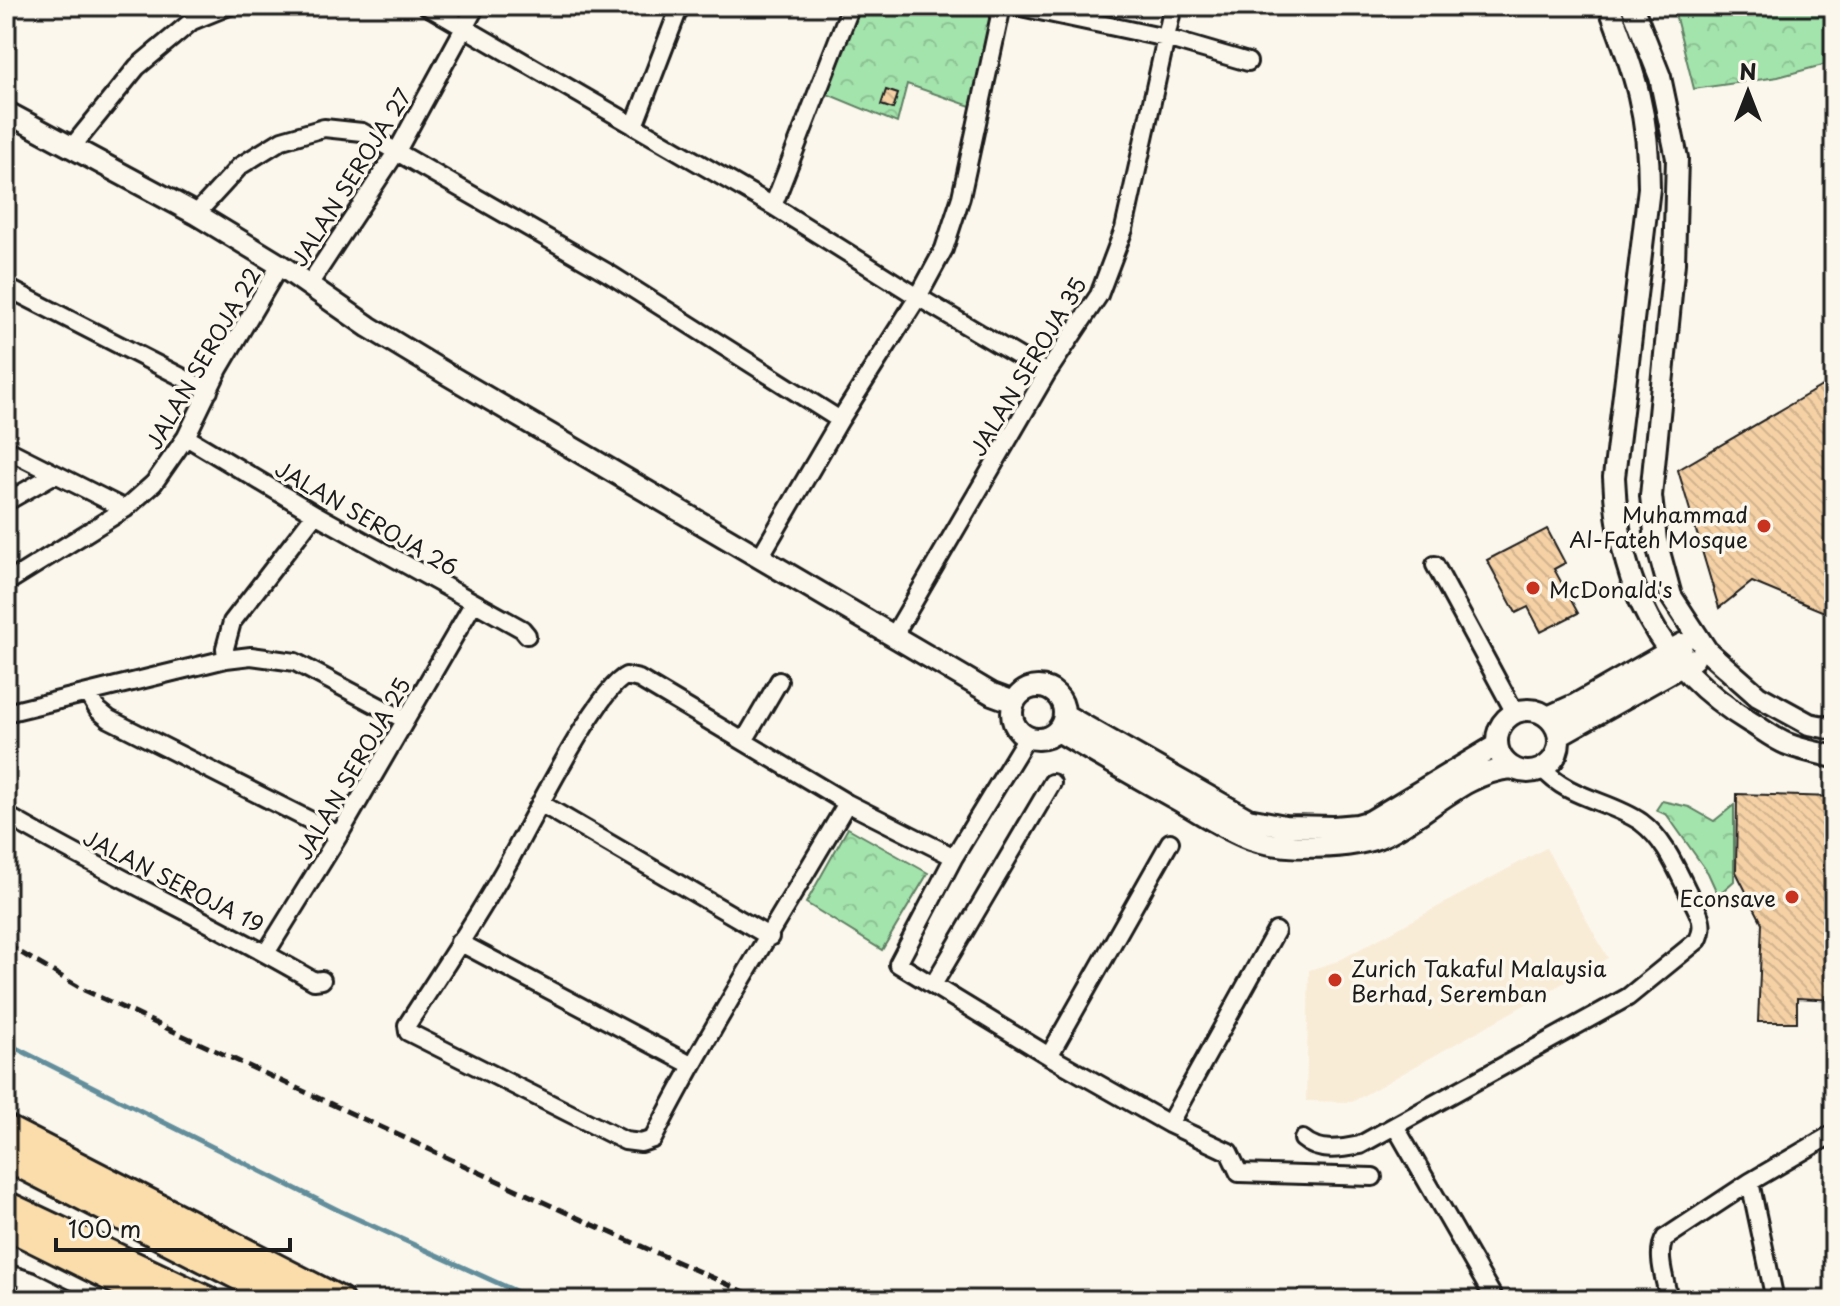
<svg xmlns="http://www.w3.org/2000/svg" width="1840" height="1306" font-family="'Playpen Sans',sans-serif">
<defs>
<pattern id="forest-crowns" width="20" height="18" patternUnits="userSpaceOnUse" patternTransform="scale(2)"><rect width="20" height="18" fill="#a3e3ac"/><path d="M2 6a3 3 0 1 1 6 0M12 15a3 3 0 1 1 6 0" fill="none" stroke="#8cc293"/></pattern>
<pattern id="building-back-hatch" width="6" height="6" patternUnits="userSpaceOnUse" patternTransform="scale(2)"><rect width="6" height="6" fill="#f5d1a5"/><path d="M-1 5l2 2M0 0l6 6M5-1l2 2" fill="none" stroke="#d1b38d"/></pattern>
</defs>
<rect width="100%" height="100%" fill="#fbf7ec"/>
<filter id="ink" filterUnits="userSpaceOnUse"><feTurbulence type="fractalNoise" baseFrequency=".0125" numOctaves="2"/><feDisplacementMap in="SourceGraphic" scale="16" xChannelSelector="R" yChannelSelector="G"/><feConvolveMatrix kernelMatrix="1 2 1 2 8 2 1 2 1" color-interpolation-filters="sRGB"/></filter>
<g filter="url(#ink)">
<!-- built -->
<path fill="#f9ecd7" d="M1546,848L1608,958L1352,1102L1306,1101L1309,970L1338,961Z"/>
<!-- forest -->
<path fill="url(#forest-crowns)" stroke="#608064" stroke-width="2" d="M859,6H975L997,13L976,108L907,84L897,123L827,94Z
M1673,6H1834V62L1778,77L1694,89Z
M1662,801L1689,807L1714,821L1734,805V881L1718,895L1708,873L1667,815L1656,810Z
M848,828L928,873L882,950L806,903Z"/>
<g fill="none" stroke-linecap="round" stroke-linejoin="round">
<!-- stream -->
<path stroke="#628e9c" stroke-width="5" d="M6,1043L340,1211L535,1300"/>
</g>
<!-- building -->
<path fill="url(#building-back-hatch)" stroke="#1c1c1c" stroke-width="2" d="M886,90L898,94L893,109L881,105Z
M1834,379V616L1752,582L1719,608L1678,470Z
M1547,529L1565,563L1554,569L1578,613L1541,632L1528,607L1516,613L1487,560Z
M1737,794L1834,797V1000L1797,998V1022H1758L1762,923L1736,872Z"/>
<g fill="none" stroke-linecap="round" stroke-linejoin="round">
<defs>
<path id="minor" d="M427,6L773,206L918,297L1047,373
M1016,6L1166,38L1248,62
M634,126L680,6
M72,147L137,67L192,21L229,6
M773,206L851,6
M196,214L240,166L282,140L324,128L362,132L608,273L840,420
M308,286L397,151L476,6
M6,287L209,391
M186,437L315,514L522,629L527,635
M6,449L125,509
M6,502L55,474
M760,557L840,420L918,297L944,249L961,197L1002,6
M1435,565L1515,713
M6,583L125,509L154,483L186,437L219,369L280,265
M893,637L1047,373L1099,295L1124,229L1173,6
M226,659L225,648L232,622L315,514
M88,693L98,710L109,719L339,835
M6,713L226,659L251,656L295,662L405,720
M1027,737L954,857L898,964L1049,1056L1169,1124L1229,1152L1239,1173L1373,1177
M744,741L779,681
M540,803L770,937
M847,803C782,915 712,1024 653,1139L641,1143L625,1141L408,1032L407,1025C439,975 473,925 502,874C523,838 596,689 626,676L639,679L847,803L954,857
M6,815C107,874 213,922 314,981L322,980
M459,942L691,1065
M266,953L339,835L473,604
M933,985L1052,783
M1049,1056L1170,842
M1169,1124L1276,931
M1395,1126L1495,1300
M1303,1139C1319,1153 1341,1149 1360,1145L1628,997L1698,940C1707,923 1697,910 1689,894C1676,868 1665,840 1641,822C1611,801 1567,798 1543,769
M1750,1182L1775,1300
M6,1273L31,1281L69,1300
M22,1300L31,1281
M1669,1300C1666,1282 1655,1254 1665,1238L1750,1182L1834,1133"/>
<path id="tertiary" d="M1609,6C1635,73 1649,115 1649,188L1614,477C1618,583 1657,666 1750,722C1762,729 1774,739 1787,744C1802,750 1819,753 1834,757
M1632,6L1660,77L1677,158L1674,263L1651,496L1656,541L1671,596L1707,651L1758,696L1809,724L1834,729
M6,112L196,214L280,265L369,327L445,373L965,678L992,694L1014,702
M1012 713a26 26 0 1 1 52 0a26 26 0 1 1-52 0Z
M1497 741a31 31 0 1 1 62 0a31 31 0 1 1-62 0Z
M1065,715L1248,819L1285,826L1334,827L1357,825L1371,821L1497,745
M1548,717L1575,705L1682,644
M1058,731C1098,755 1139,778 1180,801C1203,814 1226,830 1251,839C1283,850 1353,850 1384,835C1427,815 1463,772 1512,768
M1559,735L1694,659"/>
<path id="trunk" d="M6,1129L339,1300
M6,1157L285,1300
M6,1205L207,1300
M6,1225L156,1300"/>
</defs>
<!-- minor casing -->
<use href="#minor" stroke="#1c1c1c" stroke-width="22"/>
<!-- tertiary casing -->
<use href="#tertiary" stroke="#1c1c1c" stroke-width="26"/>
<!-- trunk casing -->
<use href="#trunk" stroke="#1c1c1c" stroke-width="32"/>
<!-- minor -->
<use href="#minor" stroke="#fbf7ec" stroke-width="16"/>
<!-- tertiary -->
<use href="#tertiary" stroke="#fbf7ec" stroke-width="20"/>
<!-- trunk -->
<use href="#trunk" stroke="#faddab" stroke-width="26"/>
<!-- rail -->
<path stroke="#1c1c1c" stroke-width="5" stroke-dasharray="12 6" stroke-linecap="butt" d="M6,944L84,990L589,1223L763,1300"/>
</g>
</g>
<!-- markers -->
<g fill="#c8321e" stroke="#fbf7ec" stroke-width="3">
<circle cx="1764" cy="526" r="8"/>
<circle cx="1533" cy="588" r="8"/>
<circle cx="1792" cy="897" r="8"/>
<circle cx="1335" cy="980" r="8"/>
</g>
<g text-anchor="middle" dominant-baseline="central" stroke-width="7" stroke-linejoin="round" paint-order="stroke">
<!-- street labels -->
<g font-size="22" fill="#1c1c1c" stroke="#fbf7ec">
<text transform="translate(350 177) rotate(-58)">JALAN SEROJA 27</text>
<text transform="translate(202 358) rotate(-60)">JALAN SEROJA 22</text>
<text transform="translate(1027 366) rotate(-59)">JALAN SEROJA 35</text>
<text transform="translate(367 517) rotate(30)">JALAN SEROJA 26</text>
<text transform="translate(352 768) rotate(-60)">JALAN SEROJA 25</text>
<text transform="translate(174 880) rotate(27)">JALAN SEROJA 19</text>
</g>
<!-- poi labels -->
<g font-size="22" fill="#1c1c1c" stroke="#fbf7ec" text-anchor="end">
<text x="1748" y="513">Muhammad<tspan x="1748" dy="25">Al-Fateh Mosque</tspan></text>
<text x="1549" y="588" text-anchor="start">McDonald's</text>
<text x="1776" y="897">Econsave</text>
<text x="1351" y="967" text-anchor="start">Zurich Takaful Malaysia<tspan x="1351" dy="25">Berhad, Seremban</tspan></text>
</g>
</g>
<!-- margin -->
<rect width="1840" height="1306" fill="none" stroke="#fbf7ec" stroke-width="32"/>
<rect x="16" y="16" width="1808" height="1274" fill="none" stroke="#1c1c1c" stroke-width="3" filter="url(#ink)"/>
<!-- north arrow -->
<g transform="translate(1748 92)" stroke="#fbf7ec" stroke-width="6" paint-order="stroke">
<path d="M0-6L14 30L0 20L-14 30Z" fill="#1c1c1c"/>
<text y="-12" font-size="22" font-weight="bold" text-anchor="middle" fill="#1c1c1c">N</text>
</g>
<!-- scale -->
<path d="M56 1238v12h234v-12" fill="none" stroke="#1c1c1c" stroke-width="4"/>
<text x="68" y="1238" font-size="24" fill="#1c1c1c" stroke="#fbf7ec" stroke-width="6" paint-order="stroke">100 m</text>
</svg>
